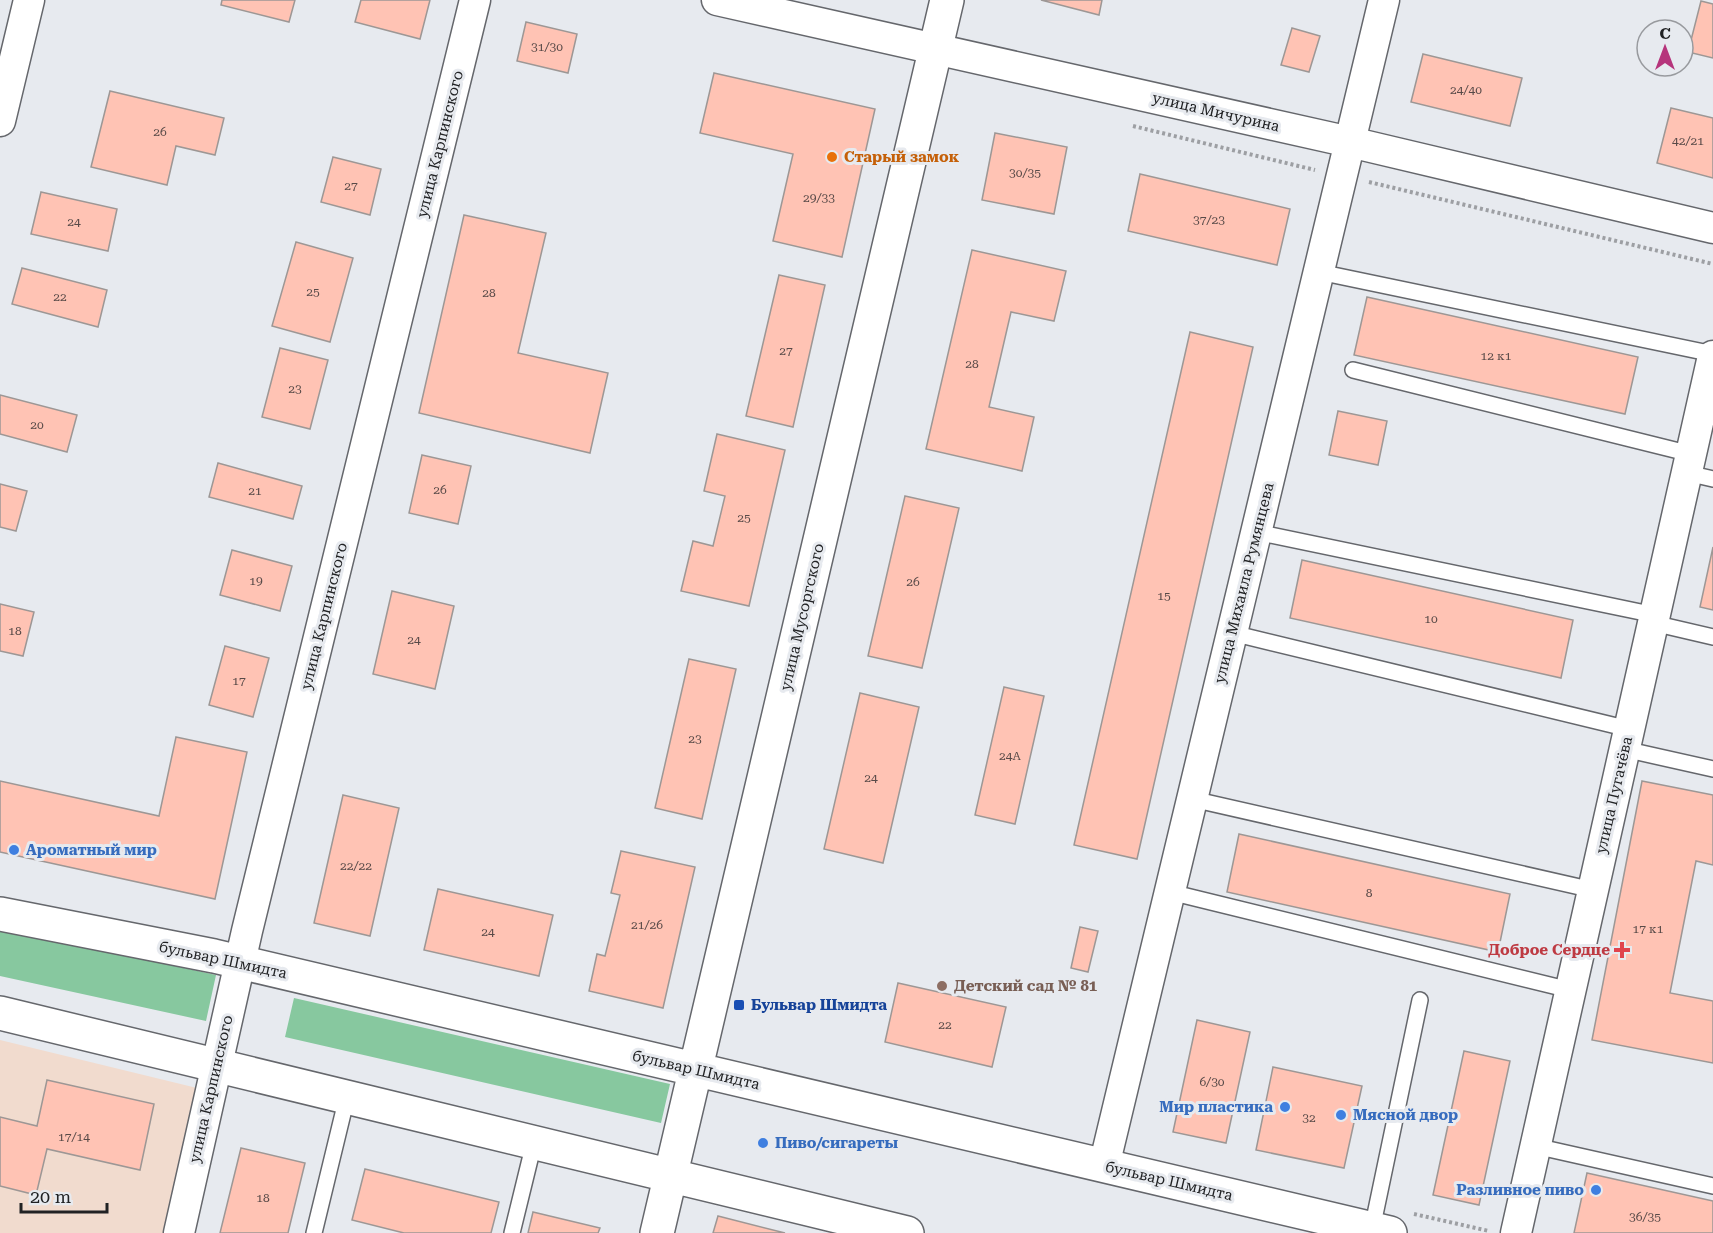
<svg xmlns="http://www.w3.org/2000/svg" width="1713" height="1233" font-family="'Roboto Serif',serif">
<rect width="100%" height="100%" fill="#e7eaef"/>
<!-- commercial -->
<path fill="#f1dbce" d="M0,1040L197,1088L163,1233H0Z"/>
<!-- green -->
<path fill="#87c89f" d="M0,928L216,975L206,1021L0,976Z
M294,998L670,1084L661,1123L285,1037Z"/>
<!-- building -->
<path fill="#ffc3b4" stroke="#9d9795" stroke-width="1.5" d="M222,0H295L289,22L221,5Z
M361,0H430L420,39L355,22Z
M1041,0H1102L1099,15Z
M1701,1L1713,4V58L1688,52Z
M526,22L577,34L568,73L517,61Z
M1292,28L1320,36L1309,72L1281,65Z
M1423,54L1522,78L1510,126L1411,102Z
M714,73L875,109L842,257L773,241L793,154L700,133Z
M110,91L224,118L215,155L176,146L167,185L91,167Z
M1671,108L1713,118V178L1657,163Z
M995,133L1067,147L1054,214L982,200Z
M333,157L381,169L370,215L321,202Z
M1140,174L1290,209L1277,265L1128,231Z
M41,192L117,209L108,251L31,234Z
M464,215L546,233L518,353L608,373L590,453L419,413Z
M296,242L353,258L330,342L272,326Z
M972,250L1066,271L1054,321L1011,312L989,407L1034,417L1022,471L926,449Z
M22,268L107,290L98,327L12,304Z
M779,275L825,285L793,427L746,416Z
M1367,297L1638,357L1625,414L1354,355Z
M1190,332L1253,347L1137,859L1074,845Z
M280,348L328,360L310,429L262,417Z
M0,395L77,415L67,452L0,434Z
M1338,411L1387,421L1378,465L1329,455Z
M717,434L785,450L749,606L681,591L693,541L713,546L725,496L704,491Z
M422,455L471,466L458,524L409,513Z
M218,463L302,486L293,519L209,497Z
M0,484L27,491L16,531L0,527Z
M905,496L959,508L922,668L868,656Z
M1713,547V610L1700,607Z
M232,550L292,566L280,611L220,595Z
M1302,560L1573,620L1561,678L1290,618Z
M392,591L454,606L435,689L373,674Z
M0,604L34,612L23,656L0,651Z
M225,646L269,658L253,717L209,705Z
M689,659L736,669L702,819L655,808Z
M1004,687L1044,696L1015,824L975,815Z
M860,693L919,707L883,863L824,849Z
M176,737L247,752L215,899L0,852V781L159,816Z
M1642,781L1713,795V865L1696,861L1670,993L1713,1001V1063L1592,1040Z
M343,795L399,808L370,936L314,923Z
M1239,834L1510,894L1498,952L1227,892Z
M621,851L695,867L663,1008L589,991L597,954L605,956L620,895L611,893Z
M438,889L553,915L539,976L424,950Z
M1080,927L1098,931L1088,972L1071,968Z
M898,983L1006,1007L992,1067L885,1042Z
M1197,1020L1250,1032L1226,1143L1173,1132Z
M1464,1051L1510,1061L1479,1205L1433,1195Z
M1273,1067L1362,1086L1344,1168L1256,1150Z
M47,1080L154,1104L140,1170L47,1149L36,1195L0,1186V1117L37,1126Z
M241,1148L305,1163L288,1233H220Z
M365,1169L499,1202L491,1233H404L352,1220Z
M1587,1173L1713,1201V1233H1574Z
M533,1212L600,1228L598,1233H528Z
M718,1216L785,1233H713Z"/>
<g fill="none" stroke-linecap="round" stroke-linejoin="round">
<defs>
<path id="service" d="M1319,272L1713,354
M1353,370L1691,454
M1687,473L1713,479
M1256,532L1655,615
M1653,623L1713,637
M1232,633L1629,729
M1624,749L1713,769
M1192,799L1593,890
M1170,892L1570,990
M1535,1146L1713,1186
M1372,1229L1420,1000
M314,1233L347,1097
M512,1233L534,1143"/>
<path id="minor" d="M717,0L1350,142L1713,228
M0,121L29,0
M1104,1166L1384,0
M179,1233L247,931L475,0
M1516,1233L1713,356"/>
<path id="tertiary" d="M0,914L214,956L1390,1233
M0,1013L907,1233
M657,1233L947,0"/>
</defs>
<!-- service casing -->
<use href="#service" stroke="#65676c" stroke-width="18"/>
<!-- minor casing -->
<use href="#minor" stroke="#65676c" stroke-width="33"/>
<!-- tertiary casing -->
<use href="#tertiary" stroke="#65676c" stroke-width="36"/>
<!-- path -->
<path stroke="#9d9fa3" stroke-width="4" stroke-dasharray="3 3" stroke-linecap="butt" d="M1133,126L1315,170
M1369,182L1713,264
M1414,1214L1489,1231"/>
<!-- service -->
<use href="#service" stroke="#fff" stroke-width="15"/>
<!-- minor -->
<use href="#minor" stroke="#fff" stroke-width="30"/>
<!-- tertiary -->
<use href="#tertiary" stroke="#fff" stroke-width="33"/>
</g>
<!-- markers -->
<circle fill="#e8710a" stroke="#e7eaef" stroke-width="2" cx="832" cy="157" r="6"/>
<g fill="#3f7fe0" stroke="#e7eaef" stroke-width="2">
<circle cx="14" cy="850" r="6"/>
<circle cx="1285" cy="1107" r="6"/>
<circle cx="1341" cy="1115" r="6"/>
<circle cx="763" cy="1143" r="6"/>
<circle cx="1596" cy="1190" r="6"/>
</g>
<path fill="#e0444e" stroke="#e7eaef" stroke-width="2" d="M1619 941h6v6h6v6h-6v6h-6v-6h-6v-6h6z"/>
<circle fill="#8d6e63" stroke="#e7eaef" stroke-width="2" cx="942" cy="986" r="6"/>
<rect fill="#1a4fb4" stroke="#e7eaef" stroke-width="2" x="733" y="999" width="12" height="12" rx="3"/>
<g text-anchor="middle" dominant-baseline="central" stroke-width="6" stroke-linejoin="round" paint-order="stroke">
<!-- number labels -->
<g font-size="12" fill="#584a48">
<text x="547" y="47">31/30</text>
<text x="1466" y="90">24/40</text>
<text x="160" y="132">26</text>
<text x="1688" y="141">42/21</text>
<text x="1025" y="173">30/35</text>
<text x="351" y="186">27</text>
<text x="819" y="198">29/33</text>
<text x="1209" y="220">37/23</text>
<text x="74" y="222">24</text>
<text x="313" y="292">25</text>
<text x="489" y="293">28</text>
<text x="60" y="297">22</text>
<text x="786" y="351">27</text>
<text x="1496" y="356">12 к1</text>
<text x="972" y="364">28</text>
<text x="295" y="389">23</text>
<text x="37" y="425">20</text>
<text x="440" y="490">26</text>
<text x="255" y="491">21</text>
<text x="744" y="518">25</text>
<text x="256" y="581">19</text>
<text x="913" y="582">26</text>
<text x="1164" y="596">15</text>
<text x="1431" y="619">10</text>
<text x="15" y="631">18</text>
<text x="414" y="640">24</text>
<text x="239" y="681">17</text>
<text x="695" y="739">23</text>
<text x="1010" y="756">24А</text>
<text x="871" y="778">24</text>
<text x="356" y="866">22/22</text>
<text x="1369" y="893">8</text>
<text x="647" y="925">21/26</text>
<text x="1648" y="929">17 к1</text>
<text x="488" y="932">24</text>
<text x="945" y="1025">22</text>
<text x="1212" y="1082">6/30</text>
<text x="1309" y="1118">32</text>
<text x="74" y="1137">17/14</text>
<text x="263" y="1198">18</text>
<text x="1645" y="1217">36/35</text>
</g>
<!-- street labels -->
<g font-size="15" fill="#212224" stroke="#e7eaef">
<text transform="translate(1216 112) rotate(13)">улица Мичурина</text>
<text transform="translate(440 144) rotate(-76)">улица Карпинского</text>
<text transform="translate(1244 583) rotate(-76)">улица Михаила Румянцева</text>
<text transform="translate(324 616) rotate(-76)">улица Карпинского</text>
<text transform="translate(802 617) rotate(-77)">улица Мусоргского</text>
<text transform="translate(1614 795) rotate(-77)">улица Пугачёва</text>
<text transform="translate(223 960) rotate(12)">бульвар Шмидта</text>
<text transform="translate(696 1070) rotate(13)">бульвар Шмидта</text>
<text transform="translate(211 1089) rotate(-77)">улица Карпинского</text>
<text transform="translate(1169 1181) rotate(13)">бульвар Шмидта</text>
</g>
<!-- food labels -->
<g font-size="15" font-weight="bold" fill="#c56008" stroke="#e7eaef" text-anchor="start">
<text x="844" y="157">Старый замок</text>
</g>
<!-- shop labels -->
<g font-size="15" font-weight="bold" fill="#366cbe" stroke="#e7eaef" text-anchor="start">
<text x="26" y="850">Ароматный мир</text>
<text x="1273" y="1107" text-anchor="end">Мир пластика</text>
<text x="1353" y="1115">Мясной двор</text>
<text x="775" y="1143">Пиво/сигареты</text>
<text x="1584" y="1190" text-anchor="end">Разливное пиво</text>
</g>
<!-- health labels -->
<g font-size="15" font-weight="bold" fill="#be3a42" stroke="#e7eaef" text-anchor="end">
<text x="1610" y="950">Доброе Сердце</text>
</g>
<!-- education labels -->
<g font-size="15" font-weight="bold" fill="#785e54" stroke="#e7eaef" text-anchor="start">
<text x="954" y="986">Детский сад № 81</text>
</g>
<!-- transit labels -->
<g font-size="15" font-weight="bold" fill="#164399" stroke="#e7eaef" text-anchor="start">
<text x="751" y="1005">Бульвар Шмидта</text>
</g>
</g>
<!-- north arrow -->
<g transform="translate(1665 48)"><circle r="28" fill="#e7eaef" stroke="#989a9e" stroke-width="1.5"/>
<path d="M0-4.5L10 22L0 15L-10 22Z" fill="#b6347b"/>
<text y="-9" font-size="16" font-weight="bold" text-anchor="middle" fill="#212224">С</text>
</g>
<!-- scale -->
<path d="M21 1203v9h86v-9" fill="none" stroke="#212224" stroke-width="3"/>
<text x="30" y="1203" font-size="18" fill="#212224" stroke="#e7eaef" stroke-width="4.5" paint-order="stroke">20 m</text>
</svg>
